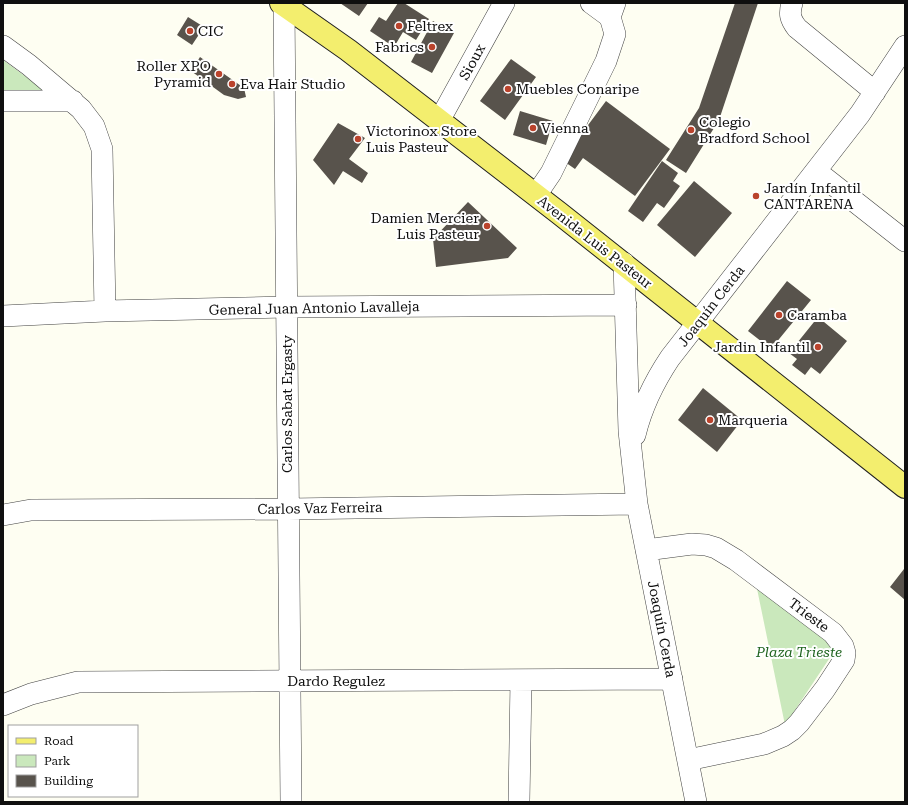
<svg xmlns="http://www.w3.org/2000/svg" width="908" height="805" font-family="'Roboto Serif',serif">
<rect width="100%" height="100%" fill="#fefef2"/>
<!-- green -->
<path fill="#cae8bc" d="M3,60L48,93H3Z
M755,579L831,641L833,653L785,725Z"/>
<!-- building -->
<path fill="#58534c" d="M340,3H368L359,16Z
M398,3H404L429,19L416,40L403,32L394,47L370,31L379,17L386,21Z
M735,3H758L719,120L686,173L666,160L699,108Z
M188,17L204,27L192,45L177,35Z
M433,21L454,33L432,73L411,62Z
M200,57L244,88L246,97L238,99L224,95L191,71Z
M511,59L536,77L505,120L480,101Z
M606,101L670,149L635,196L583,158L575,169L562,160Z
M520,111L553,121L546,145L513,135Z
M338,123L365,138L349,159L368,173L362,183L343,171L334,185L313,160Z
M662,161L678,173L673,181L680,186L664,208L657,203L643,222L628,211Z
M694,181L732,213L695,257L657,225Z
M468,202L517,248L508,258L436,267L433,239Z
M787,281L811,300L771,349L748,331Z
M818,317L847,341L820,374L811,367L805,375L792,365L797,359L789,353Z
M703,388L742,420L717,452L678,420Z
M904,569L905,570V600L890,587Z"/>
<g fill="none" stroke-linecap="round" stroke-linejoin="round">
<defs>
<path id="minor" d="M591,3L610,17
M792,3C789,14 790,19 797,28L875,92
M284,5L291,802
M3,46L29,65L81,109L94,126L102,149L105,311
M3,101H73
M439,121L504,3
M816,171L905,241
M536,195L551,173L606,61L615,34L610,17L615,3
M624,263L629,431L637,504L696,802
M3,316L105,311L286,307L626,305
M635,435C642,406 654,382 670,358L860,114L905,46
M3,515L31,510L288,509L637,504
M646,550L692,544L706,545L716,548L736,560L833,633L843,646L845,653L844,660L825,689L799,723L792,730L783,736L764,744L688,760
M3,705L31,694L78,682L672,679
M519,802L521,680"/>
<path id="major" d="M281,3L348,50L559,213L905,487"/>
</defs>
<!-- minor casing -->
<use href="#minor" stroke="#424242" stroke-width="22"/>
<!-- major casing -->
<use href="#major" stroke="#202020" stroke-width="24"/>
<!-- minor -->
<use href="#minor" stroke="#fff" stroke-width="21"/>
<!-- major -->
<use href="#major" stroke="#f3ee6e" stroke-width="22"/>
</g>
<!-- markers -->
<g fill="#ba432c" stroke="#fff" stroke-width="1.5">
<circle cx="399" cy="26" r="4"/>
<circle cx="190" cy="31" r="4"/>
<circle cx="432" cy="47" r="4"/>
<circle cx="219" cy="74" r="4"/>
<circle cx="232" cy="84" r="4"/>
<circle cx="508" cy="89" r="4"/>
<circle cx="533" cy="128" r="4"/>
<circle cx="691" cy="130" r="4"/>
<circle cx="358" cy="139" r="4"/>
<circle cx="756" cy="196" r="4"/>
<circle cx="487" cy="226" r="4"/>
<circle cx="779" cy="315" r="4"/>
<circle cx="818" cy="347" r="4"/>
<circle cx="710" cy="420" r="4"/>
</g>
<g text-anchor="middle" dominant-baseline="central" stroke-width="4" stroke-linejoin="round" paint-order="stroke">
<!-- poi labels -->
<g font-size="14" fill="#0f0f0f" stroke="#fff" text-anchor="start">
<text x="407" y="26">Feltrex</text>
<text x="198" y="31">CIC</text>
<text x="424" y="47" text-anchor="end">Fabrics</text>
<text x="211" y="66" text-anchor="end">Roller XPO<tspan x="211" dy="16">Pyramid</tspan></text>
<text x="240" y="84">Eva Hair Studio</text>
<text x="516" y="89">Muebles Conaripe</text>
<text x="699" y="122">Colegio<tspan x="699" dy="16">Bradford School</tspan></text>
<text x="541" y="128">Vienna</text>
<text x="366" y="131">Victorinox Store<tspan x="366" dy="16">Luis Pasteur</tspan></text>
<text x="764" y="188">Jardín Infantil<tspan x="764" dy="16">CANTARENA</tspan></text>
<text x="479" y="218" text-anchor="end">Damien Mercier<tspan x="479" dy="16">Luis Pasteur</tspan></text>
<text x="787" y="315">Caramba</text>
<text x="810" y="347" text-anchor="end">Jardin Infantil</text>
<text x="718" y="420">Marqueria</text>
</g>
<!-- street labels -->
<g font-size="14" fill="#0f0f0f" stroke="#fff">
<text transform="translate(472 62) rotate(-61)">Sioux</text>
<text transform="translate(595 242) rotate(38)">Avenida Luis Pasteur</text>
<text transform="translate(711 306) rotate(-52)">Joaquín Cerda</text>
<text transform="translate(314 308) rotate(-1)">General Juan Antonio Lavalleja</text>
<text transform="translate(287 404) rotate(-90)">Carlos Sabat Ergasty</text>
<text transform="translate(320 508) rotate(-1)">Carlos Vaz Ferreira</text>
<text transform="translate(809 615) rotate(37)">Trieste</text>
<text transform="translate(662 629) rotate(79)">Joaquín Cerda</text>
<text x="336" y="681">Dardo Regulez</text>
</g>
<!-- park labels -->
<g font-size="14" font-style="italic" fill="#216521" stroke="#fff">
<text x="799" y="652">Plaza Trieste</text>
</g>
</g>
<!-- border -->
<rect width="908" height="805" fill="none" stroke="#0f0f0f" stroke-width="8"/>
<!-- legend -->
<rect x="8" y="725" width="130" height="72" fill="#ffffff" stroke="#9f9f9f"/>
<rect x="16" y="738" width="20" height="6" fill="#f3ee6e" stroke="#9f9f9f"/>
<text x="44" y="745" font-size="12" fill="#0f0f0f">Road</text>
<rect x="16" y="755" width="20" height="12" fill="#cae8bc" stroke="#9f9f9f"/>
<text x="44" y="765" font-size="12" fill="#0f0f0f">Park</text>
<rect x="16" y="775" width="20" height="12" fill="#58534c" stroke="#9f9f9f"/>
<text x="44" y="785" font-size="12" fill="#0f0f0f">Building</text>
</svg>
